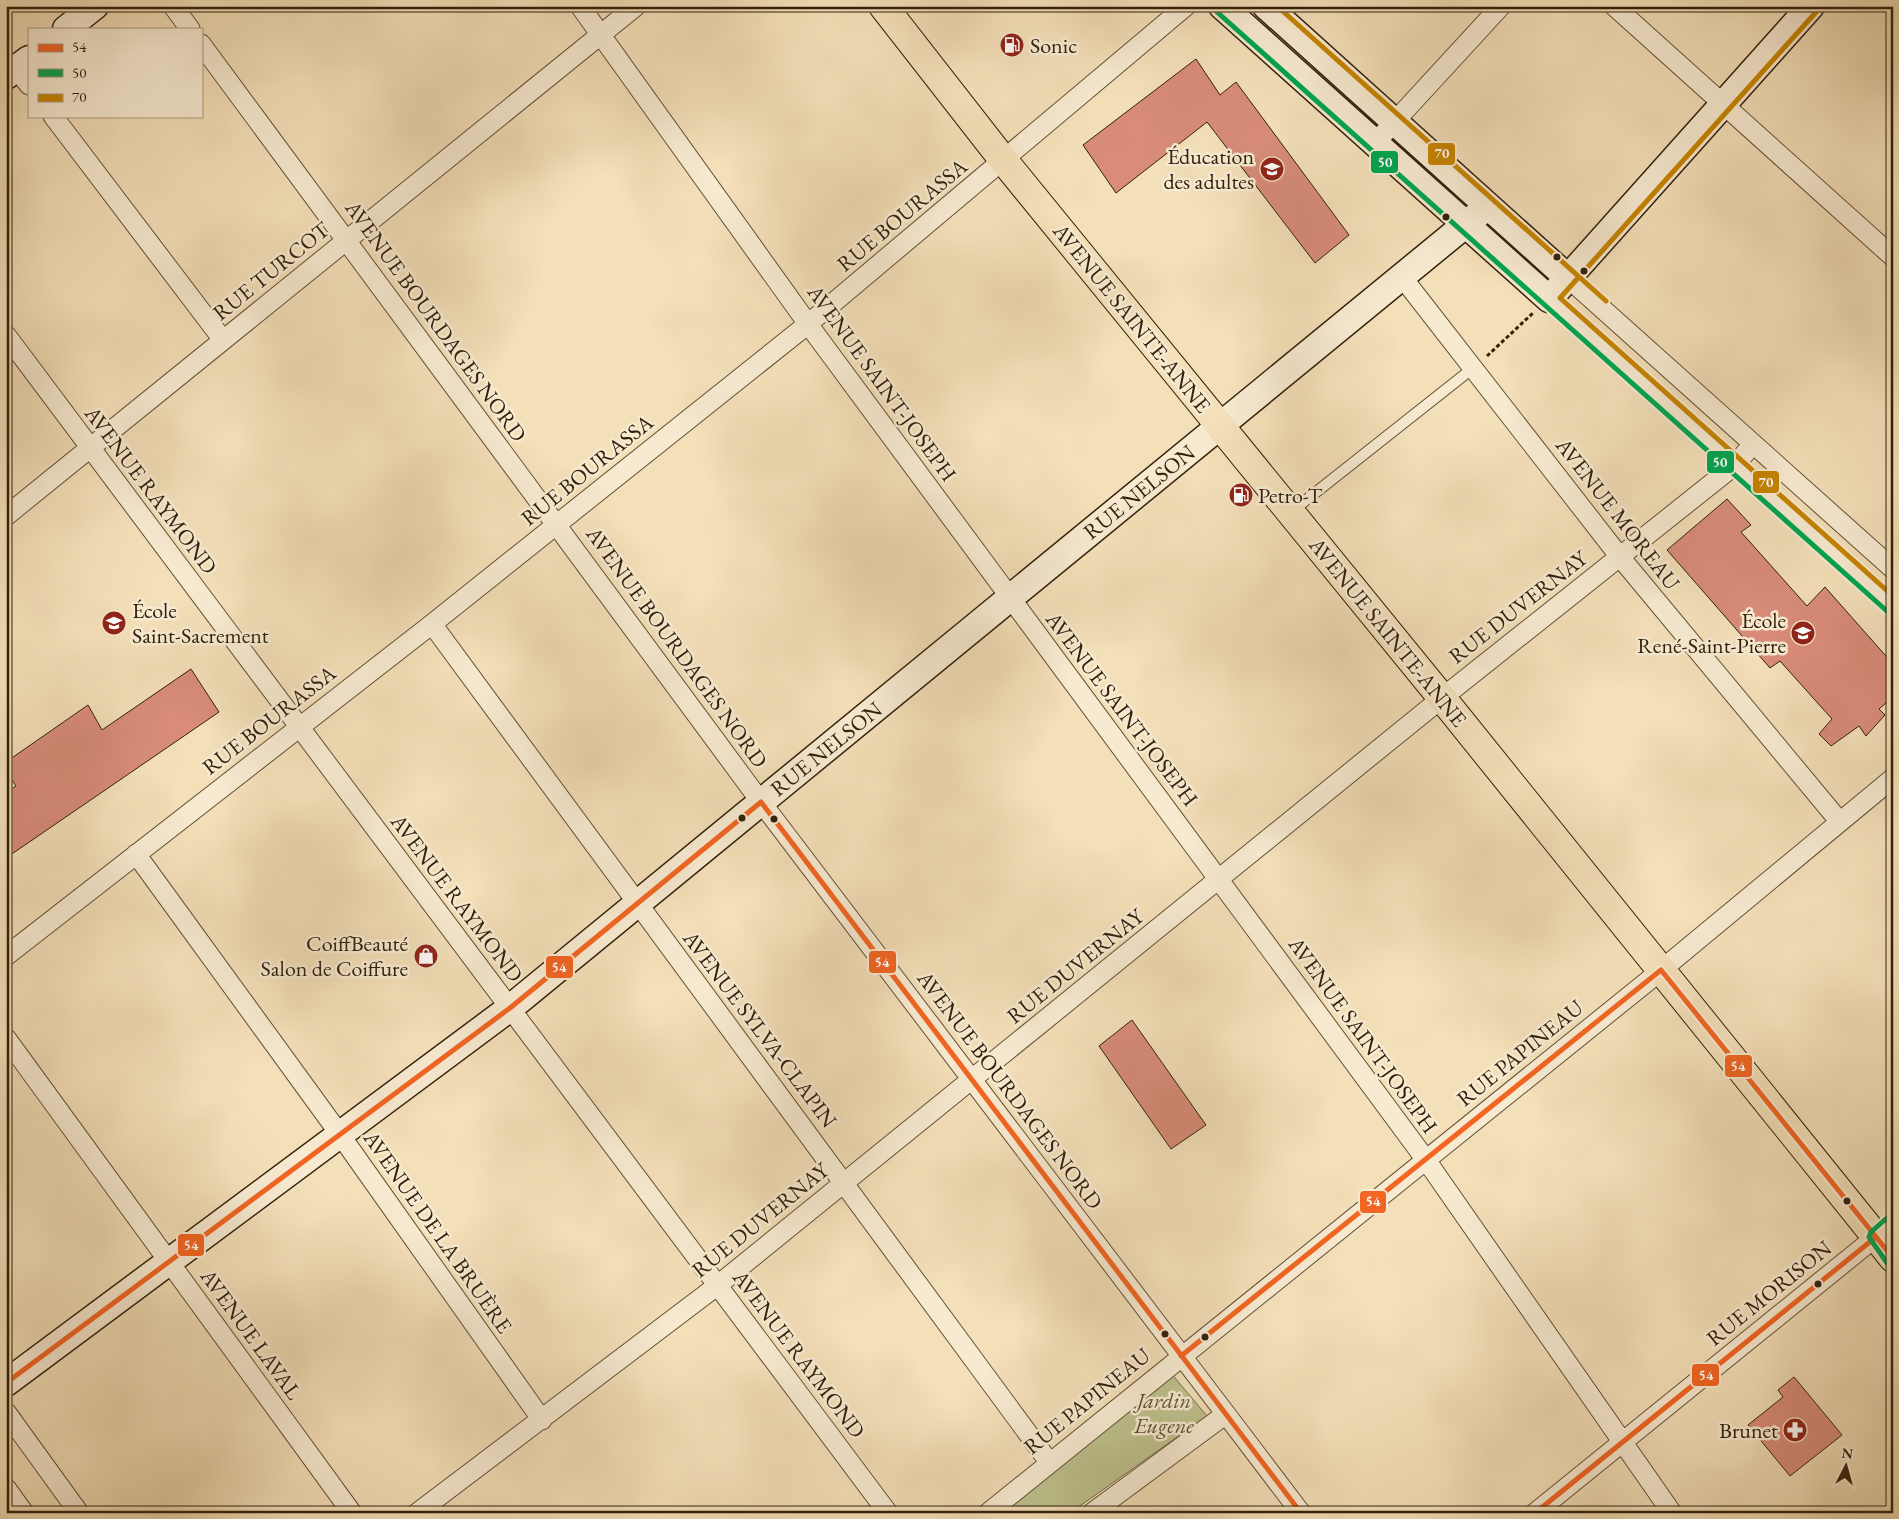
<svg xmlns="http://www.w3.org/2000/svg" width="1899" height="1519" font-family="'EB Garamond',serif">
<rect width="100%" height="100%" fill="#f3dfb8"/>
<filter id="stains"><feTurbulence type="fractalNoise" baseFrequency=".004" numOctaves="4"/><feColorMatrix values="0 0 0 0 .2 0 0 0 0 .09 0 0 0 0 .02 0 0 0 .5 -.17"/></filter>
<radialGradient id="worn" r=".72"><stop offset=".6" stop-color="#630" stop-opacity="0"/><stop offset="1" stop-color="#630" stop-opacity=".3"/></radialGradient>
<!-- green -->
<path fill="#bdc18d" stroke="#78704c" d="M1170,1372L1207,1416L1070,1513H1000Z"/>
<!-- building -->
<path fill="#d88c79" stroke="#32200b" d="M1196,59L1220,95L1236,82L1349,235L1315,263L1207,122L1116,193L1083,145Z
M1727,499L1751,525L1741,532L1807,606L1825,587L1893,664V697L1879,709L1885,715L1866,736L1859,726L1831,746L1819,734L1832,719L1780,661L1770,668L1667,550Z
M191,669L219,712L6,858V793L16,786L6,771V762L88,705L102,730Z
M1132,1020L1206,1125L1171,1149L1099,1046Z
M1794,1377L1842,1435L1790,1476L1748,1425L1783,1397L1778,1390Z"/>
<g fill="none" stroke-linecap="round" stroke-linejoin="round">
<defs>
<path id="lane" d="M1291,512L1473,368"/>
<path id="street" d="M173,6L190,29
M580,6L808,324L1426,1160L1672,1513
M1614,6L1893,257
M201,44L761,802L1301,1513
M16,68L29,85
M53,116L223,340
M1375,143L1501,6
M1402,277L1620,557L1840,822
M1568,278L1893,569
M1549,299L1893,606
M6,335L888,1513
M6,516L636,6
M432,624L1049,1462
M136,854L341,1136L542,1420
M6,956L432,624L808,324L1186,6
M6,1038L352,1513
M6,1412L79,1513
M6,1488L24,1513
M417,1513L718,1285L1442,698L1735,465L1753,444
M988,1513L1648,981L1893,778
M1092,1513L1226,1414
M1535,1513L1893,1223"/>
<path id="secondary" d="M1222,6L1549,299L1811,6
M1266,6L1568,278
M66,29L95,6
M6,76L29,59
M6,1383L510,1008L1488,206"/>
<path id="primary" d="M883,6L1004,161L1442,698L1893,1258"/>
</defs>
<!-- lane casing -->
<use href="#lane" stroke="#625036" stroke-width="12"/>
<!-- street casing -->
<use href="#street" stroke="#625036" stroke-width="21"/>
<!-- secondary casing -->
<use href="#secondary" stroke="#32200b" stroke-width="29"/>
<!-- primary casing -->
<use href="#primary" stroke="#32200b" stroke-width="30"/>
<!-- path -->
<path stroke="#32200b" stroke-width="3" stroke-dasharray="4 2.5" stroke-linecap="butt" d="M1487,356L1533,313"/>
<!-- lane -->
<use href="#lane" stroke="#f7ead1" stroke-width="10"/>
<!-- street -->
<use href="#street" stroke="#f7ead1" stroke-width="19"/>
<!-- secondary -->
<use href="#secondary" stroke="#f7ead1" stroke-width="26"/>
<!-- primary -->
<use href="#primary" stroke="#f3dfb8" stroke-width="28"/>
<defs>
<path id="bus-1" d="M1181,1356L1661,970L1893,1258
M6,1383L510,1008L761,802L1301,1513
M1535,1513L1876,1237"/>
<path id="bus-2" d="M1217,12L1888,612
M1887,1263L1869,1237L1871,1232L1888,1217"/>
<path id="bus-3" d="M1277,6L1606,301
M1817,11L1560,298L1893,596"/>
</defs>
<!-- bus-1 casing -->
<use href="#bus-1" stroke="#f7ead1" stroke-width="9"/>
<!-- bus-2 casing -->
<use href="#bus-2" stroke="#f7ead1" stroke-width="9"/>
<!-- bus-3 casing -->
<use href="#bus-3" stroke="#f7ead1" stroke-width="9"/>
<!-- bus-1 -->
<use href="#bus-1" stroke="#f26522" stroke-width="5"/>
<!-- bus-2 -->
<use href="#bus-2" stroke="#00a651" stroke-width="5"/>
<!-- bus-3 -->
<use href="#bus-3" stroke="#c68403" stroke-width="5"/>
</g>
<!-- icons -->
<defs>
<symbol id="fuel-disc" viewBox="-11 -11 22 22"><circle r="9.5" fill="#8f2418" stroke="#f7ead1"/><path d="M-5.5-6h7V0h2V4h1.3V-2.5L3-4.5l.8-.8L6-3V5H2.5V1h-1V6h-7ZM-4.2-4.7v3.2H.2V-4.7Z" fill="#fff"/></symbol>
<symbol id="school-disc" viewBox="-11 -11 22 22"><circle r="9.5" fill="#8f2418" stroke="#f7ead1"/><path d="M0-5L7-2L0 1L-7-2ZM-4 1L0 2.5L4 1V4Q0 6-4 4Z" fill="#fff"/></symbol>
<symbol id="shop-disc" viewBox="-11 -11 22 22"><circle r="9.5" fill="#8f2418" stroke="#f7ead1"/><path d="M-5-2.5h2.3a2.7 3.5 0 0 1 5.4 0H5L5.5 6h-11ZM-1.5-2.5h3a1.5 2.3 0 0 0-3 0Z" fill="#fff"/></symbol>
<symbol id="pharmacy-disc" viewBox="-11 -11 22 22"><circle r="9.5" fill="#8f2418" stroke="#f7ead1"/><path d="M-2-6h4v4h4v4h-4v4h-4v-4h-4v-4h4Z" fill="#fff"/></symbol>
</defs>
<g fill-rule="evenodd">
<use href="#fuel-disc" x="998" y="31" width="28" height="28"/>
<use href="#school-disc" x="1258" y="155" width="28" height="28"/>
<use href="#fuel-disc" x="1227" y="481" width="28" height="28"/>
<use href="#school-disc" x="100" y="609" width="28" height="28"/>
<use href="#school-disc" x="1789" y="619" width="28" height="28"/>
<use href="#shop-disc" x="412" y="942" width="28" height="28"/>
<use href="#pharmacy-disc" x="1781" y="1416" width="28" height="28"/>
</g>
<!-- markers -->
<g fill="#32200b" stroke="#f7ead1" stroke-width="2">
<circle cx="1446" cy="217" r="4.5"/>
<circle cx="1557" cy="257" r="4.5"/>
<circle cx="1584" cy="271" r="4.5"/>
<circle cx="742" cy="818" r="4.5"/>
<circle cx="774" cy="819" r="4.5"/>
<circle cx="1847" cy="1201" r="4.5"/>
<circle cx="1818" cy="1284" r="4.5"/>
<circle cx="1165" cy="1334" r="4.5"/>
<circle cx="1205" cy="1337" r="4.5"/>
</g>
<g text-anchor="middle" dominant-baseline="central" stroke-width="5" stroke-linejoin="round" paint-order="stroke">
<!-- poi labels -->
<g font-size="22" fill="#32200b" stroke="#f7ead1" text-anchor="end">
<text x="1030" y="45" text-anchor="start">Sonic</text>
<text x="1254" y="156">Éducation<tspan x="1254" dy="25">des adultes</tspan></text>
<text x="1258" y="495" text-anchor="start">Petro-T</text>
<text x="132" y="610" text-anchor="start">École<tspan x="132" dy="25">Saint-Sacrement</tspan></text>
<text x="1786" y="620">École<tspan x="1786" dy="25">René-Saint-Pierre</tspan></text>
<text x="408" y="943">CoiffBeauté<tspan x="408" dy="25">Salon de Coiffure</tspan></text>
<text x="1778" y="1430">Brunet</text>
</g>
<!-- street labels -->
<g font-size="22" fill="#32200b" stroke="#f7ead1">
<text transform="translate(902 215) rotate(-40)">RUE BOURASSA</text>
<text transform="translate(271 271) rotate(-39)">RUE TURCOT</text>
<text transform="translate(1132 318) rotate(51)">AVENUE SAINTE-ANNE</text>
<text transform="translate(436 321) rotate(54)">AVENUE BOURDAGES NORD</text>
<text transform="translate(882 383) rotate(54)">AVENUE SAINT-JOSEPH</text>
<text transform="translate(587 470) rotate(-39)">RUE BOURASSA</text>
<text transform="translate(151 490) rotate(53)">AVENUE RAYMOND</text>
<text transform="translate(1139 492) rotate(-39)">RUE NELSON</text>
<text transform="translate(1618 514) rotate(52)">AVENUE MOREAU</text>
<text transform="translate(1518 607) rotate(-38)">RUE DUVERNAY</text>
<text transform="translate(1388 632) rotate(51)">AVENUE SAINTE-ANNE</text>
<text transform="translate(677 647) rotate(54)">AVENUE BOURDAGES NORD</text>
<text transform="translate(1122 709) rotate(53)">AVENUE SAINT-JOSEPH</text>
<text transform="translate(269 720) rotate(-38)">RUE BOURASSA</text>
<text transform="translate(826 749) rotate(-39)">RUE NELSON</text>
<text transform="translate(457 898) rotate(53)">AVENUE RAYMOND</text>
<text transform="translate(1075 966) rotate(-39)">RUE DUVERNAY</text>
<text transform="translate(760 1029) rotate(53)">AVENUE SYLVA-CLAPIN</text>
<text transform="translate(1363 1035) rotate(54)">AVENUE SAINT-JOSEPH</text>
<text transform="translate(1520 1053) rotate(-39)">RUE PAPINEAU</text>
<text transform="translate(1010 1090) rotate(53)">AVENUE BOURDAGES NORD</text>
<text transform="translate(760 1220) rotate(-39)">RUE DUVERNAY</text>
<text transform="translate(438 1232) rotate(55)">AVENUE DE LA BRUÈRE</text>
<text transform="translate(1769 1293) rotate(-39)">RUE MORISON</text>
<text transform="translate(251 1334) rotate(54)">AVENUE LAVAL</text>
<text transform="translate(799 1354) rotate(53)">AVENUE RAYMOND</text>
<text transform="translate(1087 1401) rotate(-39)">RUE PAPINEAU</text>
</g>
<!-- park labels -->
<g font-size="22" font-style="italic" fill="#5c5032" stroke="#f7ead1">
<text x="1164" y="1400">Jardin<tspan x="1164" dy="25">Eugene</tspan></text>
</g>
</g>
<g stroke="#f7ead1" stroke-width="2">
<rect x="1427" y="142" width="29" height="24" rx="5" fill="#c68403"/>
<rect x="1370" y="150" width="29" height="24" rx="5" fill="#00a651"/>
<rect x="1706" y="450" width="29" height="24" rx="5" fill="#00a651"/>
<rect x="1752" y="470" width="28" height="24" rx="5" fill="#c68403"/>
<rect x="868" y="950" width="29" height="24" rx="5" fill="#f26522"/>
<rect x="545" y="955" width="29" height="24" rx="5" fill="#f26522"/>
<rect x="1724" y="1054" width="29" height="24" rx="5" fill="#f26522"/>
<rect x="1359" y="1190" width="28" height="24" rx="5" fill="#f26522"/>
<rect x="177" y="1233" width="28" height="24" rx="5" fill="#f26522"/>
<rect x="1691" y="1363" width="29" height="24" rx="5" fill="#f26522"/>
</g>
<g font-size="14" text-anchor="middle" font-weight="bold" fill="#fff">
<text x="1442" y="158">70</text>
<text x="1385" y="167">50</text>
<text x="1720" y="467">50</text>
<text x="1766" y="487">70</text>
<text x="882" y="967">54</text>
<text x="559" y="972">54</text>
<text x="1738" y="1071">54</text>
<text x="1373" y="1206">54</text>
<text x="191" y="1250">54</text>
<text x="1706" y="1380">54</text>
</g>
<!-- margin -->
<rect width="1899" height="1519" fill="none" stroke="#f3dfb8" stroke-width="25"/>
<rect x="8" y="8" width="1884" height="1504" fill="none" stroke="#32200b" stroke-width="2.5"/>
<rect x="12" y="12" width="1874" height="1494" fill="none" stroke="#32200b"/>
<!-- legend -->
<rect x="28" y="28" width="175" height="90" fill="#f7ead1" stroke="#a89982"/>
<rect x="38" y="44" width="25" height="8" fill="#f26522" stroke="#a89982"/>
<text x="72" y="52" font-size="15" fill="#32200b">54</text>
<rect x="38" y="69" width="25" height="8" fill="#00a651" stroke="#a89982"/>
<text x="72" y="78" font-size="15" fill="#32200b">50</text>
<rect x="38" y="94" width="25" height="8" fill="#c68403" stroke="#a89982"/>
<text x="72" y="102" font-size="15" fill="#32200b">70</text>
<!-- north arrow -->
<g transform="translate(1846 1466) rotate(6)" stroke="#f7ead1" stroke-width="4" paint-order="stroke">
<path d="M0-4L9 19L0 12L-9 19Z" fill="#32200b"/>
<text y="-8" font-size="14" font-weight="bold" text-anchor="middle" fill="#32200b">N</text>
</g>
<rect width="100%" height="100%" filter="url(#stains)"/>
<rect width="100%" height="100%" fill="url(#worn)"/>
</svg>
